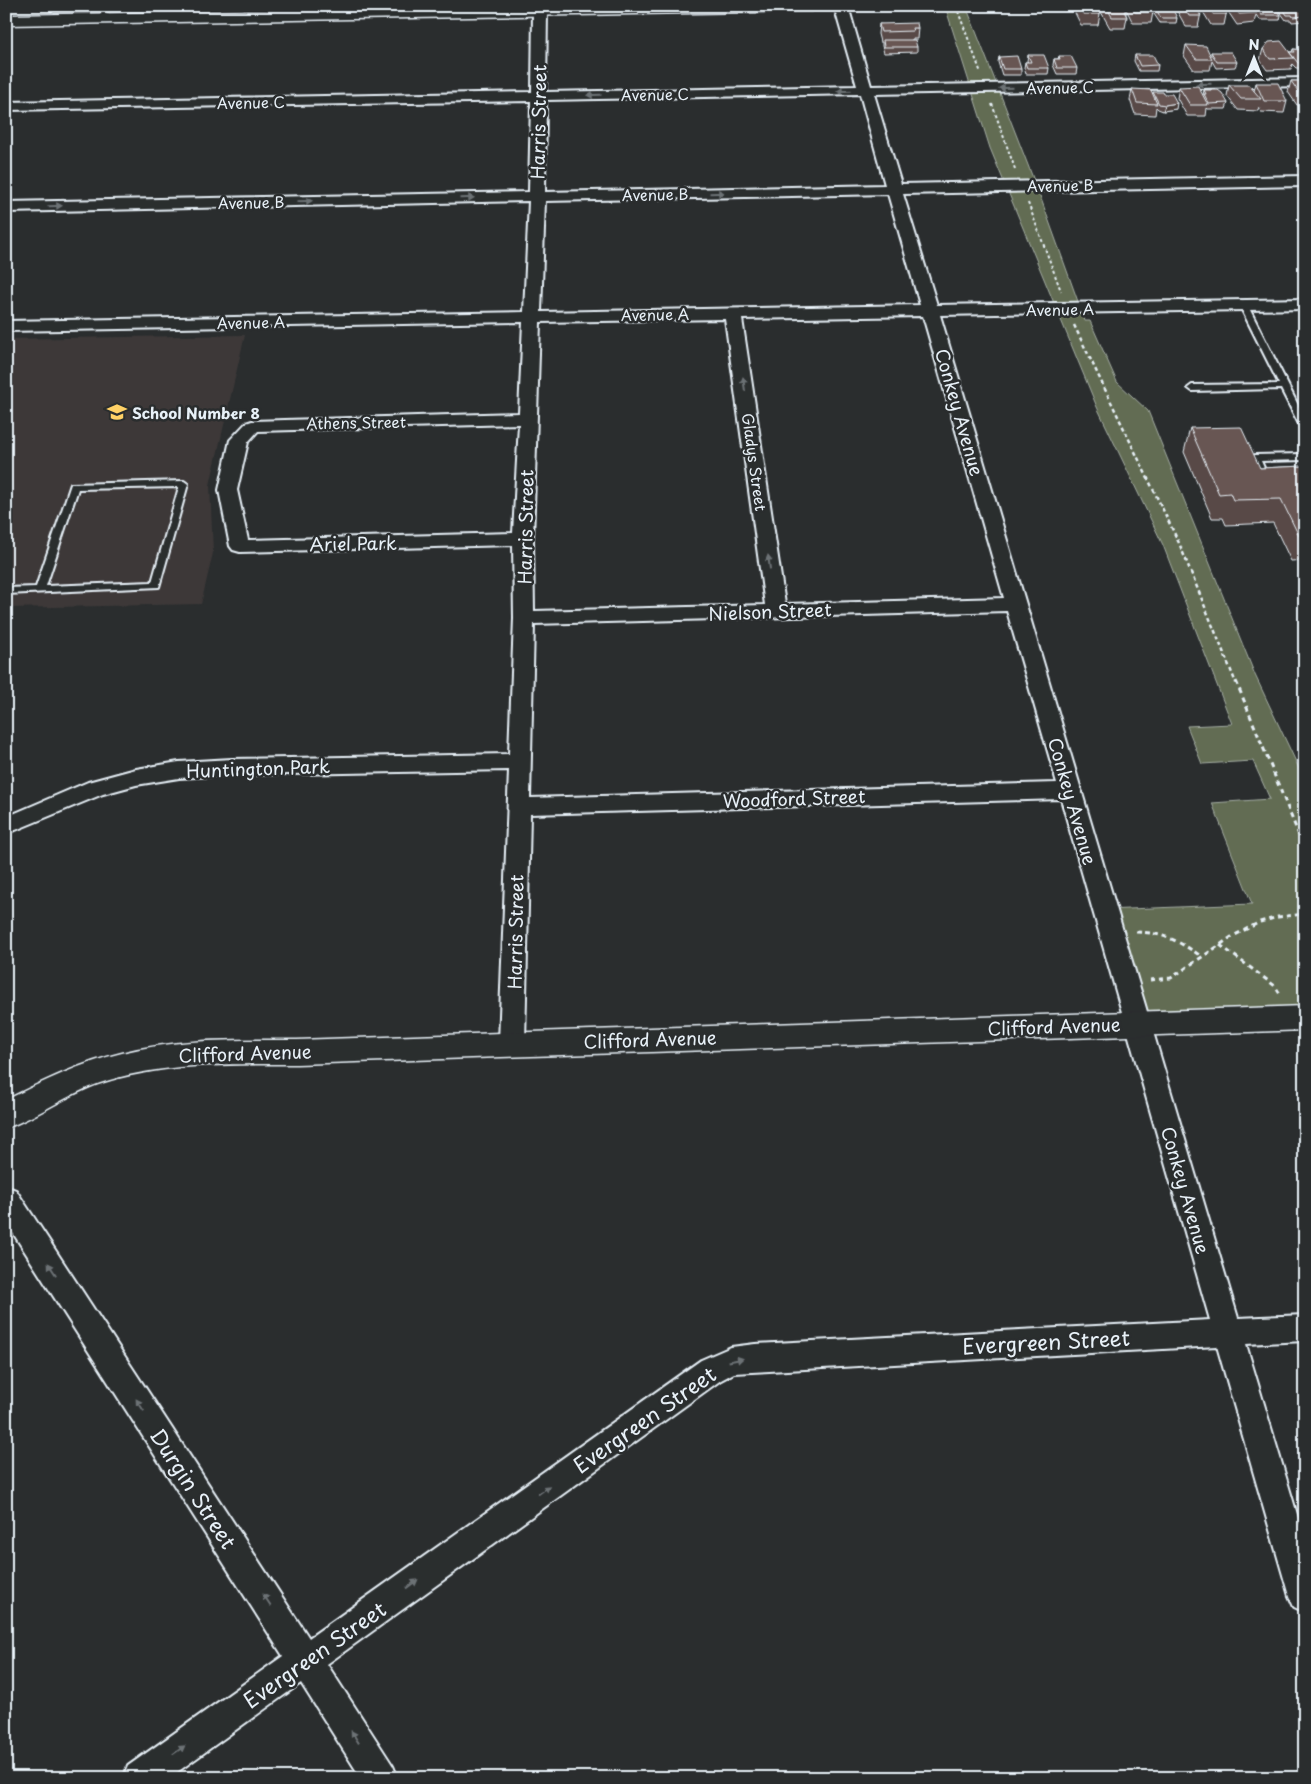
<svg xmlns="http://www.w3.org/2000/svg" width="1311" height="1784" font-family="'Playpen Sans',sans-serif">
<rect width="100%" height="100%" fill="#2a2d2e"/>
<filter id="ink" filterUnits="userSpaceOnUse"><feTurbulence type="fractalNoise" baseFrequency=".02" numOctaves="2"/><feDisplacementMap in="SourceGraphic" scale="10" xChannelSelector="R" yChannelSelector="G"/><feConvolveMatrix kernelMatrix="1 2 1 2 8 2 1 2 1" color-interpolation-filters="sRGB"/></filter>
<g filter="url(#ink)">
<!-- built -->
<path fill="#3d3939" d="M245,335L210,485L213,553L201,604L6,608V339Z"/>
<!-- green -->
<path fill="#626c52" stroke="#a5aea5" d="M945,6H966L1040,196L1085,321H1090L1117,382L1148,411L1255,675L1305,781V1018L1136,1023L1104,910L1252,904L1212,803L1270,799L1253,761L1202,764L1187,726L1232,724L1163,545L1097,407L990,148Z"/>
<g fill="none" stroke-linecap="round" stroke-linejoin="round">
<defs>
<path id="service" d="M104,6H110L103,20H99Z
M1241,304L1248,306L1305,419V431L1301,428L1281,389L1192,391L1188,388L1192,385L1279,384L1240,306Z
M1305,454V460L1261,461L1265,470L1261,473L1258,472L1251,458L1255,455Z
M184,481L188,484L159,587L6,594V588L36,587L71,484ZM179,487L152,582L46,586L78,489Z"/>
<path id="minor" d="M834,6H848L871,86L1305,78V86L874,94L901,184L1305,176V186L903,194L937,305L1305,299V309L940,315L1238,1318L1305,1315V1341L1246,1344L1305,1541V1612L1294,1607L1289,1596L1217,1346L734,1373L721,1380L327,1664L393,1766L398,1778H361L301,1683L169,1778H123L128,1766L283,1656L6,1222V1186L16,1190L309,1638L701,1360L731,1347L755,1344L1210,1320L1061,799L530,814L525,1043L521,1050L512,1053L503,1050L499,1043L509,770L232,775L179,778L136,785L103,794L6,834V817L88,782L136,769L179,762L232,759L509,754L514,618L513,545L240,552L233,550L230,546L219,490L230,440L246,423L252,421L519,413L523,322L6,331V321L524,312L529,201L6,212V202L529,192L531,101L6,110V102L532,92L533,11L540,7L547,11L546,92L857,86ZM860,94L885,185L545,192L546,100ZM888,194L920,305L541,312L545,201ZM923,316L1004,598L785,604L742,319ZM725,319L765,605L534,611L533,539L540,322ZM519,424L513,533L248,540L237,490L248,442L258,431ZM1007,611L1057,783L530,798L534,624Z"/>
<path id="tertiary" d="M531,6H818L816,9L811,11L6,25V15Z"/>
<path id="secondary" d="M1305,1006V1030L297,1064C231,1064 163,1062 100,1083C67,1094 39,1116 6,1128V1100C44,1081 81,1063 122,1053C179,1038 239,1040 297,1040Z"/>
</defs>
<!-- service casing -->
<use href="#service" stroke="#e8f1f8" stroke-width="4"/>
<!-- minor casing -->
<use href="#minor" stroke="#e8f1f8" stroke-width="4"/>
<!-- tertiary casing -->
<use href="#tertiary" stroke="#e8f1f8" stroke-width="3"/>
<!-- secondary casing -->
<use href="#secondary" stroke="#e8f1f8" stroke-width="3"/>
<!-- path-far2 -->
<path stroke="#e8f1f8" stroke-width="2" stroke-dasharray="3 2.5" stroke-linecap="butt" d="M956,6L981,73
M992,104L1015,169
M1028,203L1061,291"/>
<!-- path-far1 -->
<path stroke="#e8f1f8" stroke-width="2.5" stroke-dasharray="4 3" stroke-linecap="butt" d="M1074,325L1179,543L1236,683"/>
<!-- path -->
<path stroke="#e8f1f8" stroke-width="3" stroke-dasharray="5 4" stroke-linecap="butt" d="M1236,681L1305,850
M1136,932C1162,932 1181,942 1202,957
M1220,945L1275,986L1280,994
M1150,980L1171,978L1233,936L1260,922L1278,917L1305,914"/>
<!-- service -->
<use href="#service" fill="#2a2d2e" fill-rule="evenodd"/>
<!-- minor -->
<use href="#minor" fill="#2a2d2e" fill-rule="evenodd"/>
<!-- tertiary -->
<use href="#tertiary" fill="#2a2d2e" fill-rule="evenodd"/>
<!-- secondary -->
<use href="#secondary" fill="#2a2d2e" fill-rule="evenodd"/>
</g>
<!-- wall -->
<path fill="#594a47" stroke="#e8f1f8" d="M1075,6H1097L1100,14L1098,25H1081L1074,11Z
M1101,6H1124L1126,11V15L1127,17L1125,28H1110L1100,10Z
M1126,6H1150L1153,12L1151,23H1133L1126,9Z
M1153,6L1177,18L1176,23H1160L1152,11Z
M1178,6H1200L1202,8L1198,27H1186L1177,11Z
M1203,6H1272L1275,11L1281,15L1280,20H1260L1256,15L1254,23L1237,25L1227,10L1224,25H1211L1202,10Z
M1279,6H1298L1301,11H1305V21L1292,22L1291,20H1286L1278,9Z
M879,24L918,28L917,39H912V40L917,47V52L884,53L882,46V42H880L878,34Z
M1186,45L1211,56V52L1237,62L1235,67L1216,68L1212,61L1210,70H1194L1184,56Z
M1263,49L1289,52H1292L1293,49L1305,50V68H1296L1292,64L1291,69L1267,70L1260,60Z
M1028,55L1049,68L1048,74H1026L1024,68L1025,62H1028L1027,61Z
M1135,55L1158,65L1157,71H1139L1134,61Z
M1059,56L1077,68L1076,74H1057L1053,65L1054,59H1058Z
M999,57L1021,69V75H1002L998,62Z
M1291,81H1305V105H1297L1288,92Z
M1256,83L1287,101L1284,113L1261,112L1259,107L1258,111L1238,110L1227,96L1229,85L1254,91Z
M1179,87L1203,95L1204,90L1228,103L1226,109H1208L1207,108L1206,116H1187L1177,98Z
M1132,89L1153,93L1164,94L1176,109L1163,111L1158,109L1156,107L1155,115L1135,114L1130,100Z
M1190,428L1260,468L1305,466V560L1291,561L1273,523L1226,525L1223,518H1212L1184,452Z"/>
<!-- shaded-wall -->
<path fill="#493c39" stroke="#e8f1f8" d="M1177,103L1176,109L1163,111L1165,105Z"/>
<!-- building -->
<path fill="#685652" stroke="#e8f1f8" d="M1079,6H1097L1100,14H1083Z
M1106,6H1124L1126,11H1124L1127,17H1112Z
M1132,6H1150L1153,12H1135Z
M1154,6H1171L1177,18H1161Z
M1183,6H1200L1202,8H1196L1201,16H1189Z
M1208,6H1227L1228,8H1222L1227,14H1213Z
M1234,6H1252L1257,13L1239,14Z
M1256,6H1272L1275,11H1278L1281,15H1261Z
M1281,6H1298L1301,11H1305V16L1293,17L1292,15H1287Z
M917,23L918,28H912L913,31L881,32L879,24Z
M883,40H915L917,47H884Z
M1281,41L1294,58L1270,59L1263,49L1269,42Z
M1186,45L1206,46L1212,59H1196Z
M1293,49L1305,50V63H1298L1294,58L1289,52H1295Z
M1211,52H1231L1237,62H1217Z
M1028,55H1044L1049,68H1027L1025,62H1031Z
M1135,55H1153L1158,65L1140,66Z
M1017,56L1021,69H1003L999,57Z
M1059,56H1071L1077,68H1057L1054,59H1060Z
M1291,81H1305V94H1300Z
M1256,83H1278L1287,101H1264Z
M1229,85H1249L1261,99H1241Z
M1198,86L1208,105H1190L1179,87Z
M1132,89L1151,90L1157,104L1137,103Z
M1204,90H1218L1222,93L1228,103L1209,104L1204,94H1206Z
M1153,92H1163L1164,94H1172L1177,103L1165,105L1159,104Z
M1241,427L1260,468L1305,466V536H1299L1281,499L1233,500L1230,493L1219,494L1190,428Z"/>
<!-- one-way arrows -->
<defs><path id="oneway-solid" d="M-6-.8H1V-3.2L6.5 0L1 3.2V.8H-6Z" transform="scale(1.25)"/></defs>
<g fill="#6c7275">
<use href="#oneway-solid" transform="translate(1204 84) rotate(179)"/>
<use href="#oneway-solid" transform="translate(1006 88) rotate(179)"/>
<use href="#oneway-solid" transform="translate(844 91) rotate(179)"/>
<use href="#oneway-solid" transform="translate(594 95) rotate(179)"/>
<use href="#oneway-solid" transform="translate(717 193) rotate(-1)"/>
<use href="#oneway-solid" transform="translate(467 198) rotate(-1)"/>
<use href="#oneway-solid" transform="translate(305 201) rotate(-1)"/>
<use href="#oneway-solid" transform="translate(55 206) rotate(-1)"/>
<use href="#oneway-solid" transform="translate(744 384) rotate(-98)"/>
<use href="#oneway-solid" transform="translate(769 562) rotate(-98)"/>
<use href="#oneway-solid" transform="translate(52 1269) rotate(-123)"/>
<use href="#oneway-solid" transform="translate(736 1360) rotate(-12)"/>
<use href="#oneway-solid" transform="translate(140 1405) rotate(-123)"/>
<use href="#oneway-solid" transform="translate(544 1490) rotate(-36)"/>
<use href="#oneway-solid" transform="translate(412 1584) rotate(-36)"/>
<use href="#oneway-solid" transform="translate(267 1600) rotate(-123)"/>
<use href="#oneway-solid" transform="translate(355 1737) rotate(-122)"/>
<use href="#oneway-solid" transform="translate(179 1750) rotate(-35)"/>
</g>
</g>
<!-- icons -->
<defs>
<symbol id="school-bare" viewBox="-9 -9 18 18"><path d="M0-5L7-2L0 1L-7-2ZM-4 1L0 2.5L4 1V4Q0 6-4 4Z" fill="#ffd166" stroke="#2a2d2e" stroke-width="2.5" paint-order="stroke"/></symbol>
</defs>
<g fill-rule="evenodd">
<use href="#school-bare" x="103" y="398" width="28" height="28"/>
</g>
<g text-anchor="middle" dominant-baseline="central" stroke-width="5" stroke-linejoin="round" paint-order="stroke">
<!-- far-street labels -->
<g font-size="15" fill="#e8f1f8" stroke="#2a2d2e">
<text transform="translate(1060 87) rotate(-1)">Avenue C</text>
<text transform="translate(655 94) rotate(-1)">Avenue C</text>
<text transform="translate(251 102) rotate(-1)">Avenue C</text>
<text transform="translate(1060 185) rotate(-1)">Avenue B</text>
<text transform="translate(655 194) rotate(-1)">Avenue B</text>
<text transform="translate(251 202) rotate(-1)">Avenue B</text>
<text transform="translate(1060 309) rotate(-1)">Avenue A</text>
<text transform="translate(655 314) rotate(-1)">Avenue A</text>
<text transform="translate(251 322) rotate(-1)">Avenue A</text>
<text transform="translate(356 422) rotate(-1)">Athens Street</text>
<text transform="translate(755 462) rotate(82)">Gladys Street</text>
</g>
<!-- far-poi labels -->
<g font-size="15" font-weight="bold" fill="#e8f1f8" stroke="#2a2d2e" text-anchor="start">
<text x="132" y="412">School Number 8</text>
</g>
<!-- street labels -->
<g font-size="18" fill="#e8f1f8" stroke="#2a2d2e">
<text transform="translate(538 122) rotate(-89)">Harris Street</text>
<text transform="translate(960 412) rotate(74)">Conkey Avenue</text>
<text transform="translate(525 527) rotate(-89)">Harris Street</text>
<text transform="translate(353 543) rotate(-1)">Ariel Park</text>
<text transform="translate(770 611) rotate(-2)">Nielson Street</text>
<text transform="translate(258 768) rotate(-2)">Huntington Park</text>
<text transform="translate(794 798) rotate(-2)">Woodford Street</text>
<text transform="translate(1073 801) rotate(74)">Conkey Avenue</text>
<text transform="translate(515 932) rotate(-89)">Harris Street</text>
<text transform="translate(1054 1026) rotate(-2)">Clifford Avenue</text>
<text transform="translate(650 1039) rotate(-2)">Clifford Avenue</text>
<text transform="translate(245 1053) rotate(-2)">Clifford Avenue</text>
<text transform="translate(1186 1190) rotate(74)">Conkey Avenue</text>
</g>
<!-- near-street labels -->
<g font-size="21" fill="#e8f1f8" stroke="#2a2d2e">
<text transform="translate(1046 1341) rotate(-3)">Evergreen Street</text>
<text transform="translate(644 1419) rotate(-35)">Evergreen Street</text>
<text transform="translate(194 1488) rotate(57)">Durgin Street</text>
<text transform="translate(314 1654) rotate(-35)">Evergreen Street</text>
</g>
</g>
<!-- margin -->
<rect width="1311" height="1784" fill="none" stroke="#2a2d2e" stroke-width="25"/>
<rect x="12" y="12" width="1286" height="1759" fill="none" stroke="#e8f1f8" stroke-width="2" filter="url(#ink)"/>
<!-- north arrow -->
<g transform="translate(1254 58)" stroke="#2a2d2e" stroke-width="4" paint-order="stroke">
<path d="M0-4L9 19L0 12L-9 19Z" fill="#e8f1f8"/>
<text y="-8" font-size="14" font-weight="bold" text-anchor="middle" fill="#e8f1f8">N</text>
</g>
</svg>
